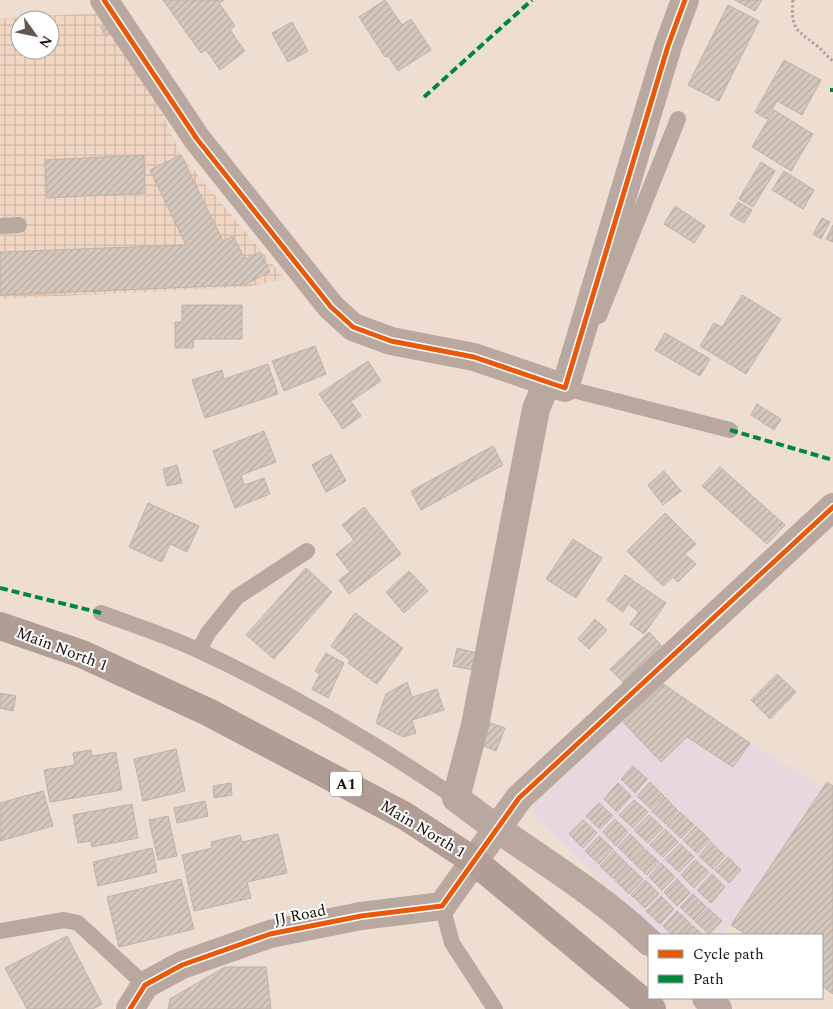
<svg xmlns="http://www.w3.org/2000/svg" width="833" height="1009" font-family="Spectral,serif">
<defs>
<pattern id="industrial-grid" width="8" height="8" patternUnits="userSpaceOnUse" patternTransform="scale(1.25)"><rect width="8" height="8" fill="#f1d7c3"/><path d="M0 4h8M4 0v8" fill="none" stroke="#ceb7a6"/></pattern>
<pattern id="building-hatch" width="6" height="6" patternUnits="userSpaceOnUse" patternTransform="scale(1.25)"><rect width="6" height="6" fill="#d4c8be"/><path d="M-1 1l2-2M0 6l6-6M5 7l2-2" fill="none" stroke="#b5aba2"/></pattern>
</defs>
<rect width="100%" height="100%" fill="#eeded2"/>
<!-- commercial -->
<path fill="#e6d8de" d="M663,684L750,743L823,788L723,935H658L536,819L534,804Z"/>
<!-- industrial -->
<path fill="url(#industrial-grid)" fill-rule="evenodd" d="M102,13L151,89L181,155L285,279L248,287L0,299V18ZM20,20H50V50H20Z"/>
<!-- building -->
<path fill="url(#building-hatch)" stroke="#beb1a8" d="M163,0H224L219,3L235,26L230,30L245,51L220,70L206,50L201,53Z
M385,0L402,25L411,19L431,50L398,71L388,56L385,57L359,17Z
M735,0H762L755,11Z
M728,5L759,21L719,101L688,85Z
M292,22L308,51L288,62L272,33Z
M107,24L111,33L105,35L101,27Z
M784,60L821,80L802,115L777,101L767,119L755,112Z
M774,110L813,134L791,171L752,147Z
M144,155L145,193L47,198L45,160Z
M181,155L223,241L233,236L245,259L260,252L270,272L244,285L0,295V252L186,245L150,170Z
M761,162L775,171L753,207L739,199Z
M784,171L814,190L803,209L772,190Z
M738,202L752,210L744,223L730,215Z
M675,206L705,226L694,243L664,224Z
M822,218L830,222L821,239L813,234Z
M833,225V242L826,239Z
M742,295L781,319L746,374L700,346L714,323L722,327Z
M182,305H242V339H194L193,348H175V322H182Z
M665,333L710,359L700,376L655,350Z
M315,346L326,374L284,391L272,361Z
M368,361L381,381L351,401L361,416L343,429L319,394Z
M268,364L278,394L205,418L192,380L222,370L224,379Z
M757,404L781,419L774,430L751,415Z
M264,431L276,462L241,475L244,485L264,478L270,494L235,508L213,451Z
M493,446L503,465L421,510L411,491Z
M331,454L346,481L326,492L312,465Z
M177,465L182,483L167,486L163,469Z
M720,467L785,525L767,544L702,486Z
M664,471L681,491L663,505L648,485Z
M148,503L199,526L187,552L170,544L162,562L129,547Z
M364,507L401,554L349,594L339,580L350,572L336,554L354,540L342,525Z
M665,513L696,544L685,554L696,564L678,582L673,577L663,586L627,551Z
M573,539L602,558L576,598L546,579Z
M306,568L332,592L274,659L246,635Z
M409,571L428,591L404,613L386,592Z
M625,575L666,603L644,634L630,624L639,612L628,604L623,612L607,600Z
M355,613L403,648L377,684L348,663L350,660L331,646Z
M595,619L607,630L589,649L578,639Z
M649,632L664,648L625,684L610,669Z
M457,648L477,653L473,670L453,666Z
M326,653L344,663L328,698L312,689L320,674L315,671Z
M777,674L796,692L770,719L751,700Z
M407,682L412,697L437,689L444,710L412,720L416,733L403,737L376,723L386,694Z
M663,684L750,743L733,767L687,737L661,762L623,722Z
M0,693L16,696L13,711L0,708Z
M488,722L505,728L496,751L479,744Z
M176,749L185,791L143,801L134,759Z
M91,750L92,756L116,752L122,790L50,802L44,770L75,765L73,753Z
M633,766L647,779L635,793L621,779Z
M650,782L664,796L651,809L637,796Z
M827,782L833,786V994L822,986V935H747L731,925Z
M231,783L232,795L214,798L213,786Z
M618,783L631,796L617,812L604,799Z
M43,791L53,826L0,841V803Z
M665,797L678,811L666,824L652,811Z
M634,800L648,812L633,828L619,815Z
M205,801L208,816L177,823L174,808Z
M599,803L613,816L600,829L586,816Z
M132,804L138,838L92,847L91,841L78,843L73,815Z
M680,812L694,825L681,838L667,825Z
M649,815L663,828L648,843L634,830Z
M168,816L177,856L158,860L149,820Z
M615,819L628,832L616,846L603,832Z
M583,820L597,833L583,848L569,834Z
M696,826L710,840L697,853L683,840Z
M665,829L678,842L663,857L650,845Z
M278,834L287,873L247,882L251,898L194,911L182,855L212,848L211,842L240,835L242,842Z
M630,834L644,848L632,861L618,847Z
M599,836L613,849L599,864L585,851Z
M711,842L725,856L713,869L699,856Z
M680,844L694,857L679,872L665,859Z
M152,848L157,872L98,886L93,862Z
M645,849L659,862L647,875L633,862Z
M614,851L628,865L614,879L600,866Z
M728,857L741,870L729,883L715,870Z
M695,860L709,872L694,888L681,875Z
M661,863L675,877L662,890L649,877Z
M629,866L643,879L629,894L615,880Z
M712,874L725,887L711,903L697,890Z
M181,879L194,929L119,947L107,897Z
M677,879L690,893L677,906L664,892Z
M645,880L659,894L645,908L631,895Z
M693,894L706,907L694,920L680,907Z
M661,896L674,909L660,924L646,911Z
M708,908L722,921L709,934L695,921Z
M677,911L691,924L680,935H673L663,926Z
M692,925L703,935H682Z
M67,936L102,1004L93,1009H27L5,968Z
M225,967H266L271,1009H168L170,999Z"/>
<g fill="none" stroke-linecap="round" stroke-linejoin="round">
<!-- path -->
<path stroke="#b1a49c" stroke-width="3" stroke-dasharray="2.5 2.5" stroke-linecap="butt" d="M793,0C791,27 794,29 816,45C822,49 826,56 833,61"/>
<!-- service -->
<path stroke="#b8a8a0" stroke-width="16" d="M0,226L19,225
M599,316L678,119
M565,388L730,430
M101,613C134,625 168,636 200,651C288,692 375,743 456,798
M199,650L208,633L237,597L307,551
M442,906L452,943L495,1009
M0,931L64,920L78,923L145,985"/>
<!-- minor -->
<path stroke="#b8a8a0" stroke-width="28" d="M104,0L197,139L331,307L353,327L391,341L474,357L565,388L668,46L685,0
M547,382L536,409L475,725L456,798C519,848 591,886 649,942
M706,998L718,1009
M130,1009L145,985L182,965L270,934L361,916L442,906L519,798L833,507"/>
<!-- primary -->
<path stroke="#b19d94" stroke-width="28" d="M0,626L82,654L208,712L405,816L474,861L652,1009"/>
<!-- quiet -->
<path stroke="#00873e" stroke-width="4" stroke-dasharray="8 4" stroke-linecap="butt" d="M830,90H833
M424,97L532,0
M730,430L833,460
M0,588L101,613"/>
<defs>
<path id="cycleway" d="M104,0L197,139L331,307L353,327L391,341L474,357L565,388L668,46L685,0
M130,1009L145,985L182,965L270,934L361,916L442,906L519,798L833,507"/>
</defs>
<!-- cycleway casing -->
<use href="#cycleway" stroke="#fff" stroke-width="8"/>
<!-- cycleway -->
<use href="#cycleway" stroke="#e8590c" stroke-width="5"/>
</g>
<g text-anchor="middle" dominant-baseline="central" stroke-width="4" stroke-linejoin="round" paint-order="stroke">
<!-- shield labels -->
<rect fill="#fff" stroke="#5e5752" stroke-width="1" x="330" y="771.5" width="32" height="25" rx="4"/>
<g font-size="15" font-weight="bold" fill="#190f08">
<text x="346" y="784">A1</text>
</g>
<!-- street labels -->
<g font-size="16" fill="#190f08" stroke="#fff">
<text transform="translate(62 649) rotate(21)">Main North 1</text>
<text transform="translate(423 829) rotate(31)">Main North 1</text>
<text transform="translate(300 915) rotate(-11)">JJ Road</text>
</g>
</g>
<!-- legend -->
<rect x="648" y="934" width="175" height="65" fill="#ffffff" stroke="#a39f9c"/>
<rect x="658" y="950" width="25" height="8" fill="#e8590c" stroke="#a39f9c"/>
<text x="693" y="959" font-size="15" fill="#190f08">Cycle path</text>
<rect x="658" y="975" width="25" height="8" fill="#00873e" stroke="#a39f9c"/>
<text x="693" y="984" font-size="15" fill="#190f08">Path</text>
<!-- north arrow -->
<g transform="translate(35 35) rotate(123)"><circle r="24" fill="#ffffff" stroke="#a39f9c"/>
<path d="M0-4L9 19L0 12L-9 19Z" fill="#64574f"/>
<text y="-8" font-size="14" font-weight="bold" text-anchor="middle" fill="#190f08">N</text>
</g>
</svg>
